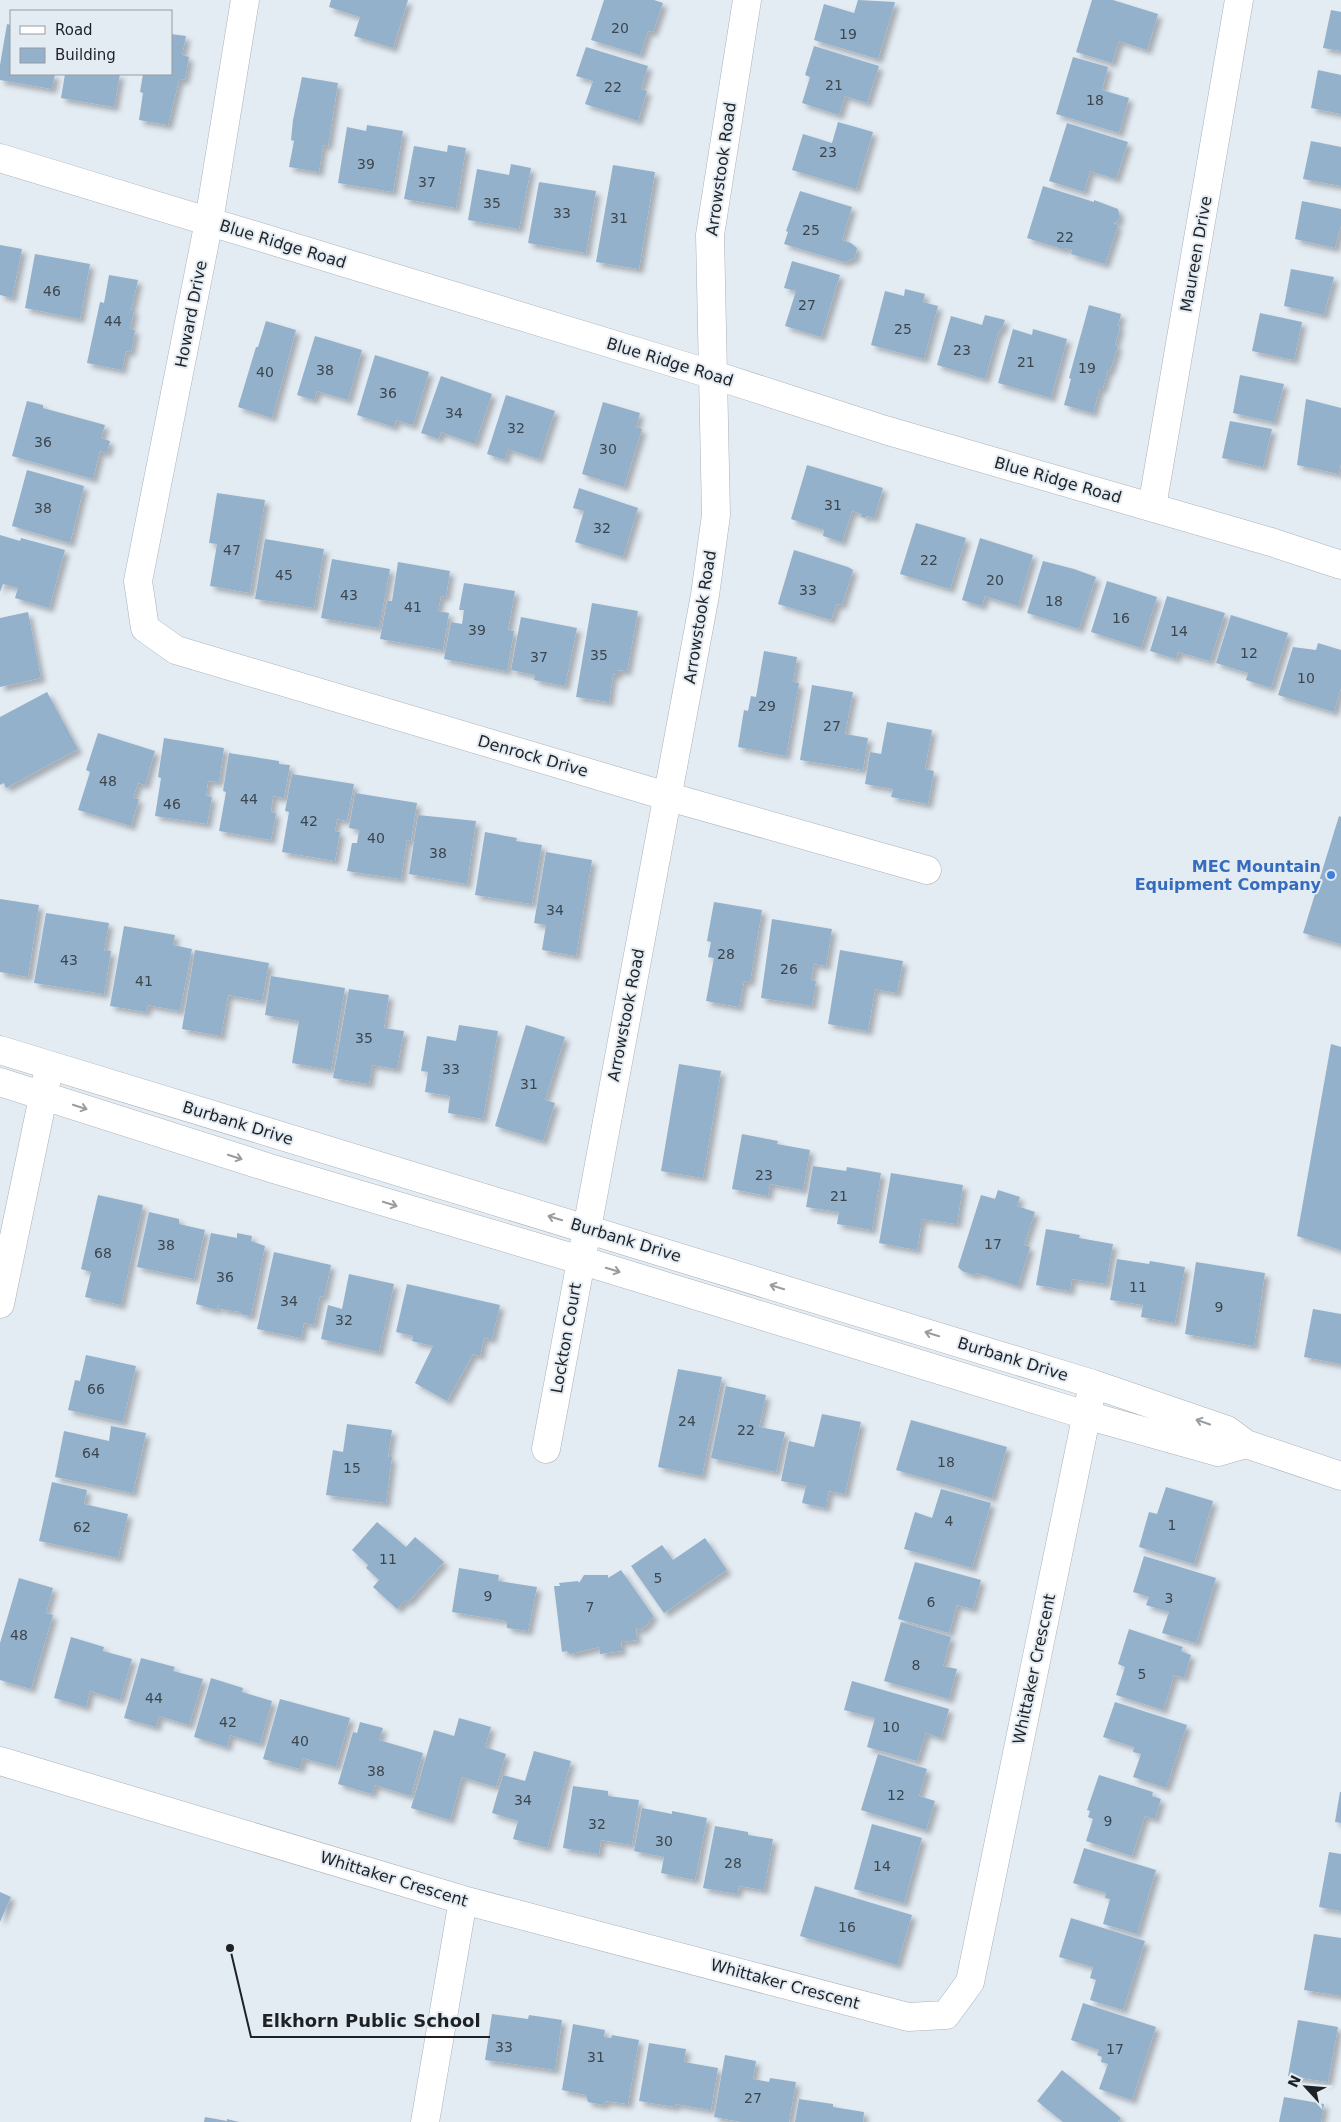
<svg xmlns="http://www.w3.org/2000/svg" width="1341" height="2122" font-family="'DejaVu Sans',sans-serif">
<defs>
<filter id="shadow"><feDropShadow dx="4.5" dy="4.5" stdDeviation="2.5" flood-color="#0004"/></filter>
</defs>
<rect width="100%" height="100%" fill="#e3ebf3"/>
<!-- building -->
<path fill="#94b1cb" filter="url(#shadow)" d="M331,0H408L393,48L354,36L360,17L329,7Z
M604,0H654L663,3L653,32L648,31L640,55L591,40Z
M858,0L895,2L878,59L814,40L824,4L854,13Z
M1092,0H1113L1158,14L1147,50L1119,41L1112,63L1076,52Z
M1331,10L1341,12V51L1323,48Z
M7,24L11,25V74H55L52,89L0,80V65Z
M171,34L186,36L182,55L189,57L185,79L179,80L168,125L139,120L143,93L140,92L143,74H171Z
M814,46L879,66L867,103L845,96L839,115L802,103L810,77L805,75Z
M586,47L648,66L641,89L647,91L638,121L585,104L593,81L576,76Z
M1073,57L1108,67L1102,90L1129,98L1119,133L1056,114Z
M1318,70L1341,75V114L1311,108Z
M65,74H120L114,107L61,98Z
M302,77L338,83L328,146L323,145L319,172L289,167L294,141L291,140L293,120Z
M838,122L873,132L856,189L792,170L803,134L832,143Z
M1067,123L1128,142L1116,179L1090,171L1084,192L1049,181Z
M367,125L403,131L393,192L338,183L347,127L366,131Z
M1311,141L1341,147V186L1303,179Z
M448,145L466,148L456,208L404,199L414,146L447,152Z
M511,164L531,168L519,229L468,220L477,169L509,175Z
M613,165L655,172L639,269L596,262Z
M539,182L596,191L586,253L528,243Z
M1043,186L1094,202V200L1118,209L1120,217L1117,222L1113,223L1118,225L1105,264L1071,254L1072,250L1068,249L1065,248V250L1027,238Z
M800,191L852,207L842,240L851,243L857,248L855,258L844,262L784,244L788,232L786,231Z
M1302,201L1341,209V225L1335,248L1295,239Z
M0,245L22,249L12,298L0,295Z
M35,254L90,264L80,319L25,308Z
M792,261L840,275L821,337L785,326L796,291L784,288Z
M1291,269L1334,277L1324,315L1284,306Z
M109,275L138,280L131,310H134L130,329L135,330L131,352L126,351L122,370L87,363L100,302L104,303Z
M905,289L925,294L923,302L938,306L924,359L871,345L885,291L904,296Z
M1089,305L1121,314L1118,326L1120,327L1115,345L1118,346L1110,371L1108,370L1103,388H1100L1093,413L1064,405L1071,379L1069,378Z
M1260,313L1302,322L1294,360L1252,351Z
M985,315L1005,320L1001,331L999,330L985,379L937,365L951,316L982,325Z
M266,321L296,330L272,418L238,407L256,347H258Z
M1013,329L1032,335L1033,329L1067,339L1051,398L998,383Z
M315,336L362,350L348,400L317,391L314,400L297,395Z
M375,355L429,372L413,425L396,420L394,427L357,415Z
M1240,375L1284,384L1274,422L1233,413Z
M441,376L492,394L475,444L441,432L439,439L421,433Z
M506,395L555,411L539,459L508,449L505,460L487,454Z
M1306,399L1341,408V463L1339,474L1297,465Z
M27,401L43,405V408L105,425L101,438L110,441L107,453L100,451L93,479L12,456Z
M603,402L640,413L636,427L642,429L624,487L582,474Z
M1230,421L1272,429L1263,467L1222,458Z
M807,465L883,488L874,518L867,516L865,518L861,517L862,514L852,511L842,542L823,536L824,530L791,519Z
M27,470L84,486L70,543L12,526Z
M579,488L638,508L623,557L575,542L584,511L573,508Z
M217,493L265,500L250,593L210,586L217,544L209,543Z
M916,523L966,538L950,589L900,574Z
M0,535L20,541L21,538L65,550L49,608L15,598L18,588L3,584L0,592Z
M980,538L1033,555L1018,606L985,596L982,606L962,600Z
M265,539L324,549L314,608L255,599Z
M794,550L848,567L853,570L842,605L837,604L831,620L778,604Z
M332,559L390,569L379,628L321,618Z
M1043,561L1074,569L1096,577L1079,629L1027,613Z
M398,562L450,571L446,597L441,596L438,611L449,613L443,650L380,639L387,601H392Z
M1107,581L1157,597L1141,648L1091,632Z
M464,583L515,591L508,630L514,631L507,671L444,659L451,622L462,624L464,610H459Z
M1167,596L1225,613L1210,661L1178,652L1176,659L1150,651Z
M592,603L638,611L627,671L618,670V675L613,674L609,702L576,697Z
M28,612L41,678L0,687V618Z
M1231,615L1288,633L1271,688L1246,680L1248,673L1216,663Z
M521,617L577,628L565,686L534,680L535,675L511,670Z
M1318,643L1341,650V688L1334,712L1278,695L1293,647L1316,650Z
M764,651L797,657L793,682L799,683L786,756L738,747L744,710L748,711L751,696L756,697Z
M812,685L853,692L845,734L868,738L863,770L800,760Z
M47,692L78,749L6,788L4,783L0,785V717Z
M887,722L932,730L925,769L934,771L928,804L891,797L893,789L865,784L870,752L881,754Z
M98,733L155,751L145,785L138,783L133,798L139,799L131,826L78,810L90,772L86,770Z
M164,738L224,748L219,782L208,781L206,796L212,797L207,824L155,816L161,778L158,777Z
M229,753L279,761V764L290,765L284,798L273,796L271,812L276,813L271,840L219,831L226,792L223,791Z
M292,774L354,784L347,821L337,819L335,831L340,832L335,861L282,852L289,812L285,811Z
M355,793L417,803L411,841L407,840L401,879L347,871L352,843H357L359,830L349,828Z
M418,815L476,821L467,884L409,874Z
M1339,816L1341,817V944L1303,933Z
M485,832L517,838L516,841L542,845L532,904L475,895Z
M546,852L592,860L576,956L542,950L546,925L534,923Z
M0,899L39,905L28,977L0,972Z
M714,902L762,910L750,982L744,981L739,1007L706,1001L714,958L708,957L711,942L707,941Z
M46,913L109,923L104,951H111L104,994L34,983Z
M772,919L832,929L826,966L814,964L811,980L816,981L812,1006L761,998Z
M124,926L175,935L173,945L192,949L180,1011L148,1005L146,1012L110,1006Z
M195,950L269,963L262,1001L228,995L221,1036L182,1029Z
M840,950L903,961L897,993L875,989L868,1031L828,1024Z
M271,976L345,988L331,1070L292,1063L299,1021L265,1015Z
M349,989L389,995L384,1028L404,1031L397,1069L372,1065L369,1084L333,1078Z
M459,1025L498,1031L483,1119L448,1113L450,1096L425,1092L428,1072L421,1071L427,1036L456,1041Z
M526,1025L565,1037L545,1100L555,1103L543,1141L495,1126Z
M1331,1044L1341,1047V1250L1297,1236Z
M679,1064L721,1071L703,1178L661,1171Z
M742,1134L778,1141L777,1144L810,1150L803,1190L770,1184L768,1196L732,1189Z
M813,1166L846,1171L847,1167L881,1173L872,1230L837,1224L839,1212L806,1207Z
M891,1173L963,1185L957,1224L922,1219L917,1250L879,1243Z
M998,1190L1020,1197L1017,1206L1035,1212L1024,1245L1030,1247L1018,1286L977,1273L973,1275L962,1271L958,1267L981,1195L995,1199Z
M98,1195L143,1205L121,1305L85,1297L91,1272L81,1269Z
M149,1212L179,1219V1224L205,1230L194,1279L137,1267Z
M1046,1229L1080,1235L1079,1238L1113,1244L1106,1284L1072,1279L1070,1291L1036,1285Z
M211,1233L237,1238V1233L252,1236L251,1241L265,1246L251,1316L240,1314L241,1312L220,1309V1306L218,1305L217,1310L196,1304Z
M274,1252L331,1265L324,1297L320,1296L314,1325L304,1323L301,1338L257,1329Z
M1117,1259L1149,1264L1150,1261L1185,1267L1175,1323L1141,1317L1143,1305L1110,1300Z
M1196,1262L1265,1273L1254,1346L1185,1334Z
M349,1274L394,1284L379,1352L321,1339L328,1305L342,1309Z
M407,1284L500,1305L492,1339L484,1338L480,1356L473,1354L447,1401L415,1383L433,1346L412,1341L413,1336L396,1332Z
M1313,1309L1341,1314V1364L1304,1357Z
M86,1355L136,1366L123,1422L68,1410L75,1380L80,1381Z
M678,1369L722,1377L702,1476L658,1467Z
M726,1386L766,1395L759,1427L785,1432L776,1472L711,1458Z
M822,1414L861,1422L845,1494L829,1491L826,1508L802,1503L806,1486L781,1481L789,1441L814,1447Z
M911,1420L1007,1447L992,1498L896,1470Z
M347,1424L392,1430L388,1457H392L386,1503L326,1495L333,1450L343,1452Z
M111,1426L146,1433L133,1493L55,1477L64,1431L109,1441Z
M52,1482L87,1490L84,1504L128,1514L118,1558L39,1541Z
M1166,1487L1213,1501L1194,1564L1139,1547L1149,1512L1157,1514Z
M941,1489L991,1503L972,1568L904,1549L915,1512L932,1518Z
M377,1522L406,1547L415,1537L444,1562L408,1602L406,1600L397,1609L373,1587L379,1580L366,1568L368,1565L352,1550Z
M705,1538L727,1570L664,1613L631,1566L662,1545L673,1560Z
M1144,1556L1216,1578L1196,1643L1162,1633L1169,1612L1146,1605L1149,1597L1133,1592Z
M915,1562L981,1580L973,1609L957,1605L949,1633L898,1619Z
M459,1568L499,1575L498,1581L537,1587L528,1631L507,1628V1621L452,1612Z
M621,1570L654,1617L650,1619L649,1623L640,1630L636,1628L637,1640L621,1642L622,1651L600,1654L599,1647L570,1654L567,1651L562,1652L554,1586H560L559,1583L578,1581L579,1583L584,1575H608V1578Z
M19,1578L53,1588L46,1613L53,1615L31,1689L0,1680V1643Z
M901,1622L951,1637L943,1666L957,1669L949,1699L884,1681Z
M1129,1629L1183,1647L1181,1651L1191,1655L1184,1678L1174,1675L1163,1710L1116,1695L1125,1667L1118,1664Z
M71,1637L104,1647L103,1651L132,1659L120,1700L90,1691L86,1707L54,1698Z
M141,1658L175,1667L173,1671L203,1679L189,1725L159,1716L156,1727L124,1718Z
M211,1678L243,1688L242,1692L272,1701L260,1744L230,1735L227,1747L194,1737Z
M852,1681L949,1709L941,1738L926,1733L917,1761L867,1747L875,1718L844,1710Z
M280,1699L350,1718L336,1767L303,1758L300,1769L263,1759Z
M1115,1702L1187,1725L1166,1788L1133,1777L1141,1754L1133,1752L1134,1747L1103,1737Z
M459,1718L491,1727L485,1747L506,1754L496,1787L462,1777L450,1820L411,1808L434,1730L454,1736Z
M360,1722L383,1728L379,1740L423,1753L411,1796L375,1785L372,1794L338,1784L353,1732L357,1733Z
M534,1751L571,1761L547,1848L513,1839L518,1821L492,1813L503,1775L525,1781Z
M878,1754L927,1769L919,1796L935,1801L926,1830L861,1810Z
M1099,1775L1153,1792L1152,1796L1161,1799L1155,1819L1145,1816L1132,1856L1086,1841L1093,1819L1088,1817L1090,1811L1087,1810Z
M573,1786L608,1791V1796L639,1800L632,1845L601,1840L599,1854L563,1848Z
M1340,1792H1341V1823L1335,1822Z
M642,1808L672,1814V1811L707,1818L695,1880L661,1873L664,1857L634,1851Z
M872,1824L922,1838L904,1903L854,1889Z
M715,1826L748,1832V1835L773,1839L764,1890L739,1886L737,1894L703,1888Z
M1084,1848L1156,1870L1137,1934L1103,1924L1110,1899L1105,1898L1106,1893L1073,1883Z
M1329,1852L1341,1854V1911L1319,1907Z
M815,1886L912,1915L897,1965L800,1936Z
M0,1892L11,1897L0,1922Z
M1071,1918L1145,1941L1123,2010L1090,2000L1096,1980L1090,1978L1093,1967L1059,1957Z
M1314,1934L1341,1938V1996L1304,1990Z
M1083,2003L1156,2027L1132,2100L1099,2089L1108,2064L1101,2062L1102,2057L1097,2055L1099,2050L1071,2040Z
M492,2014L528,2019L529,2015L562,2020L555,2070L485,2060Z
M1298,2020L1338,2027L1328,2082L1288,2076Z
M573,2024L605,2030L604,2037L611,2038L612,2035L639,2040L628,2104L605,2101L604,2105L588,2102L586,2095L562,2090Z
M649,2043L686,2049L684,2062L718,2068L711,2110L676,2104L675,2107L639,2101Z
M725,2055L756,2061L753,2079L769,2082L770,2078L796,2082L789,2122H741L714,2117Z
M1062,2070L1121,2118L1118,2122H1063L1037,2101Z
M1284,2097L1324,2104L1321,2122H1279Z
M799,2099L833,2104V2107L864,2112L863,2122H795Z
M205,2117L227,2121V2119L239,2122H204Z"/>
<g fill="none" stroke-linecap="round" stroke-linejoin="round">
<defs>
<path id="street" d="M245,0L209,221L138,581L145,628L176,650L680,800L927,870
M0,158L714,375L885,430L1271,542L1341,565
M1152,507L1239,0
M0,1050L1093,1384L1227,1430L1246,1444L1341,1476
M0,1082L270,1168L580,1260L1086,1415L1218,1452L1246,1444
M0,1304L47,1078
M546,1449L705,595L716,515L710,235L747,0
M0,1761L463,1900L908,2017L946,2015L970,1982L1093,1384
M425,2122L463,1900"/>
</defs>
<!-- street casing -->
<use href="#street" stroke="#aab2ba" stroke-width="29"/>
<!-- street -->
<use href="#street" stroke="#fff" stroke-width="28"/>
</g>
<!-- one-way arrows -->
<defs><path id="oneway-shaft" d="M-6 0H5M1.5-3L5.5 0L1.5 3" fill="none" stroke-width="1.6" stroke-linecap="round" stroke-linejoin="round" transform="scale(1.25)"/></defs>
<g stroke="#9a9c9d">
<use href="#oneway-shaft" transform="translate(80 1107) rotate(18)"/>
<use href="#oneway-shaft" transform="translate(235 1157) rotate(18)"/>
<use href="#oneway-shaft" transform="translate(390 1204) rotate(17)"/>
<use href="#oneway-shaft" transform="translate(555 1218) rotate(-163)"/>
<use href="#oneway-shaft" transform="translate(613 1270) rotate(17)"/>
<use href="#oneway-shaft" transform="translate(777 1287) rotate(-163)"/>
<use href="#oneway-shaft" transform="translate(932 1334) rotate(-163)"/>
<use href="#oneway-shaft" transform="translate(1203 1422) rotate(-161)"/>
</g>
<!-- markers -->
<circle fill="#3f7fe0" stroke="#e3ebf3" stroke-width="2" cx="1331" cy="875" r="5"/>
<g text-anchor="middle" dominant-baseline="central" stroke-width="4" stroke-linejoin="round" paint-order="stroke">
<!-- number labels -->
<g font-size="14" fill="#3c464e">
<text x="620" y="28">20</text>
<text x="848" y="34">19</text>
<text x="834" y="85">21</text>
<text x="613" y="87">22</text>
<text x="1095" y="100">18</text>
<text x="828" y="152">23</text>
<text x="366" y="164">39</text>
<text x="427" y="182">37</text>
<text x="492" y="203">35</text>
<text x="562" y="213">33</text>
<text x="619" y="218">31</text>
<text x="811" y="230">25</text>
<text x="1065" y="237">22</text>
<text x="52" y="291">46</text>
<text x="807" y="305">27</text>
<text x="113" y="321">44</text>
<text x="903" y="329">25</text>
<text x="962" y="350">23</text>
<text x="1026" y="362">21</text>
<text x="1087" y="368">19</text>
<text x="325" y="370">38</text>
<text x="265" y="372">40</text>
<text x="388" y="393">36</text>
<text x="454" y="413">34</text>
<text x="516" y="428">32</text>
<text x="43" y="442">36</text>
<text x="608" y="449">30</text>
<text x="833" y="505">31</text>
<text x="43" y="508">38</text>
<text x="602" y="528">32</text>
<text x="232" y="550">47</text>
<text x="929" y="560">22</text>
<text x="284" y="575">45</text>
<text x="995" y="580">20</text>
<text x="808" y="590">33</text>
<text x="349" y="595">43</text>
<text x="1054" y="601">18</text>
<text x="413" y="607">41</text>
<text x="1121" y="618">16</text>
<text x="477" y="630">39</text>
<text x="1179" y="631">14</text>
<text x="1249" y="653">12</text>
<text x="599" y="655">35</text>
<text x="539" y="657">37</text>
<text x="1306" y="678">10</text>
<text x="767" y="706">29</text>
<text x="832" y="726">27</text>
<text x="108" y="781">48</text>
<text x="249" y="799">44</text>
<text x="172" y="804">46</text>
<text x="309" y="821">42</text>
<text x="376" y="838">40</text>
<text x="438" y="853">38</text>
<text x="555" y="910">34</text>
<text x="726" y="954">28</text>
<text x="69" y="960">43</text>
<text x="789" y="969">26</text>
<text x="144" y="981">41</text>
<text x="364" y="1038">35</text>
<text x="451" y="1069">33</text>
<text x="529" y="1084">31</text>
<text x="764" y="1175">23</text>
<text x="839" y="1196">21</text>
<text x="993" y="1244">17</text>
<text x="166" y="1245">38</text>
<text x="103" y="1253">68</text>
<text x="225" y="1277">36</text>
<text x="1138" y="1287">11</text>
<text x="289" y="1301">34</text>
<text x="1219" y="1307">9</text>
<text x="344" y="1320">32</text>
<text x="96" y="1389">66</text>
<text x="687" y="1421">24</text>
<text x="746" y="1430">22</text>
<text x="91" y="1453">64</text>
<text x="946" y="1462">18</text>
<text x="352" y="1468">15</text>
<text x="949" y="1521">4</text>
<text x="1172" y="1525">1</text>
<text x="82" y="1527">62</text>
<text x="388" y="1559">11</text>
<text x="658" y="1578">5</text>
<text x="488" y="1596">9</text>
<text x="1169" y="1598">3</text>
<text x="931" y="1602">6</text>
<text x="590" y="1607">7</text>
<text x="19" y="1635">48</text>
<text x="916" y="1665">8</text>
<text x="1142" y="1674">5</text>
<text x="154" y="1698">44</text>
<text x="228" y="1722">42</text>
<text x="891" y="1727">10</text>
<text x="300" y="1741">40</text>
<text x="376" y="1771">38</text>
<text x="896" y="1795">12</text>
<text x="523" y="1800">34</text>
<text x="1108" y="1821">9</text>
<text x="597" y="1824">32</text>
<text x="664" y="1841">30</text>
<text x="733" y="1863">28</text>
<text x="882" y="1866">14</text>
<text x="847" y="1927">16</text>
<text x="504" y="2047">33</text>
<text x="1115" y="2049">17</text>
<text x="596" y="2057">31</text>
<text x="753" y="2098">27</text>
</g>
<!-- street labels -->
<g font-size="16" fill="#1f2225" stroke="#e3ebf3">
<text transform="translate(721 169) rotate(-82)">Arrowstook Road</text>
<text transform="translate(283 244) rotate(17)">Blue Ridge Road</text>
<text transform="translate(1196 254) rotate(-80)">Maureen Drive</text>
<text transform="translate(191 314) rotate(-79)">Howard Drive</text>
<text transform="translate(670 362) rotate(17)">Blue Ridge Road</text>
<text transform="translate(1058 480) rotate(16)">Blue Ridge Road</text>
<text transform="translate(700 617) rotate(-81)">Arrowstook Road</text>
<text transform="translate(533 756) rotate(16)">Denrock Drive</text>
<text transform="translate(626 1015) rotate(-79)">Arrowstook Road</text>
<text transform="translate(238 1123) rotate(17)">Burbank Drive</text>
<text transform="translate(626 1240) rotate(17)">Burbank Drive</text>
<text transform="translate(566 1338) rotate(-80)">Lockton Court</text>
<text transform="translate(1013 1359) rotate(17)">Burbank Drive</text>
<text transform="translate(1034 1669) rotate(-78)">Whittaker Crescent</text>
<text transform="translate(394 1879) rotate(17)">Whittaker Crescent</text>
<text transform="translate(785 1984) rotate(15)">Whittaker Crescent</text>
</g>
<!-- shop labels -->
<g font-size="16" font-weight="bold" fill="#366cbe" stroke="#e3ebf3" text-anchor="end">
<text x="1321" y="866">MEC Mountain<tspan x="1321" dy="18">Equipment Company</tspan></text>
</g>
</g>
<!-- callouts -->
<path fill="none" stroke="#1f2225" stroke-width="2" d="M230 1948L251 2037H490"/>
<circle fill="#1f2225" stroke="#e3ebf3" stroke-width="2" cx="230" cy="1948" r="5"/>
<g font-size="18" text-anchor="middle" font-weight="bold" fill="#1f2225" stroke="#e3ebf3" stroke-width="4" stroke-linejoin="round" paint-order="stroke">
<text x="371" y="2027">Elkhorn Public School</text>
</g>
<!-- legend -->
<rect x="10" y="10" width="162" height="65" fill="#e3ebf3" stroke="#959ba1"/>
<rect x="20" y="26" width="25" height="8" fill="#ffffff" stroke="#959ba1"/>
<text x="55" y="35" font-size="15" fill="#1f2225">Road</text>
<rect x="20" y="48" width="25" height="15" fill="#94b1cb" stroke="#959ba1"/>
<text x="55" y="60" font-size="15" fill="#1f2225">Building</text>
<!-- north arrow -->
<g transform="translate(1306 2087) rotate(296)" stroke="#e3ebf3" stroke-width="4" paint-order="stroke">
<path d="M0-4L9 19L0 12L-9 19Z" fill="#1f2225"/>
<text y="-8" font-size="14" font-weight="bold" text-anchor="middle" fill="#1f2225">N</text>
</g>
</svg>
